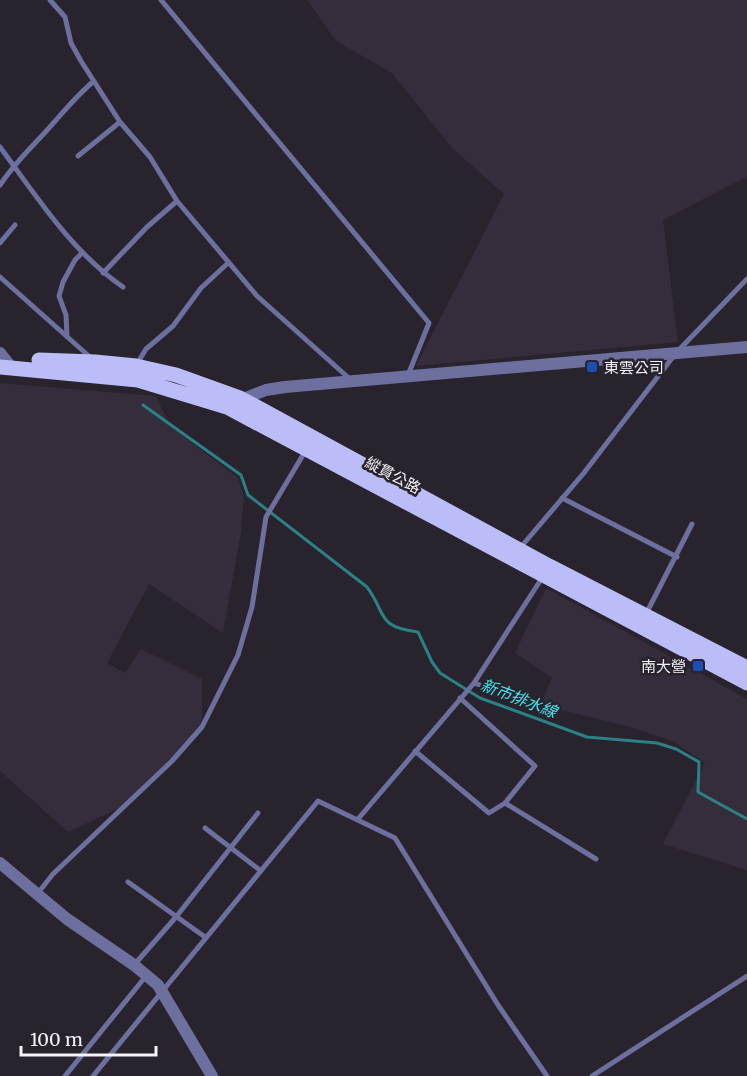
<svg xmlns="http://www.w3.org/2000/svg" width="747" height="1076" font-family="Merriweather,'Noto Sans TC',serif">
<rect width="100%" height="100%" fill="#28232c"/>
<!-- built -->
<path fill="#352d3b" d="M307,0H747V179L744,178L663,220L678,342L416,366L504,194L452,148L392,73L336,41Z
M0,383L156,396L170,426L238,478L244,497L241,532L223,633L149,584L107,663L125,673L141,649L202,679V727L172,761L122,807L68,832L0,771Z
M546,588L747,699V870L663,844L705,763L674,742L634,728L540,705L552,678L515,653Z"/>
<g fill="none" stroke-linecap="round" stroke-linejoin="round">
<!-- stream -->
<path stroke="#2a8187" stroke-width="3" d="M143,405L241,475L248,495L367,587C387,614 376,627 418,632L432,662L440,673L480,698L587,737L657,743L676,749L699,762L698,792L747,819"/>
<!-- service -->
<path stroke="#6d6f9e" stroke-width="5" d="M50,0L65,17L71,43L81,61L120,122L150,157L177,201L257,296L351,380
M161,0L429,323L408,375
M0,147C37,197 72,252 123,287
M78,156L120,122
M0,185C12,167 21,158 36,142C56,122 72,99 94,81
M0,243L15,225
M103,273L147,227L177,201
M0,277L91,358
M67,337L66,315L59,296L63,282L75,260L82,253
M137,364L146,349L173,326L201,288L228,263
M562,498L677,557
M520,548L583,474L676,353L747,279
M646,614L692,524
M474,683L550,710
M415,751L489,813L505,803L535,766L460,698
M505,803L596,859
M358,819L474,683L542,578
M205,828L261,871
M128,882L205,937
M38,893L53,874L172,761L202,727L238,655L252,607L266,517L306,450
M134,965L176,917L258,813
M65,1076L146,976
M93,1076L318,801L395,838L498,1005L547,1076
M592,1076L747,976"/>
<!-- tertiary -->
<path stroke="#6d6f9e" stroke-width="12" d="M0,353L11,367
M235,402L266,390L285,387L747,347
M0,863L67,919L134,965L158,985L212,1076"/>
<!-- primary -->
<path stroke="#bbbdf8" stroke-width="15" d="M39,360L95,362L136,366L176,375L240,398L549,566L747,668
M0,367L138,380L227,407L747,683"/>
</g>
<!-- markers -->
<g fill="#1a4fb4" stroke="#28232c" stroke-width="2">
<rect x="586" y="361" width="12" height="12" rx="3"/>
<rect x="692" y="660" width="12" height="12" rx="3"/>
</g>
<g text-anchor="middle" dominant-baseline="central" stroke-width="5" stroke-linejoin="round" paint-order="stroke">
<!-- poi labels -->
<g font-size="15" fill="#f5f2f8" stroke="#28232c" text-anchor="start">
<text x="604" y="367">東雲公司</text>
<text x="686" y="666" text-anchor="end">南大營</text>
</g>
<!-- street labels -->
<g font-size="15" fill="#f5f2f8" stroke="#28232c">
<text transform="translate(393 475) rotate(28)">縱貫公路</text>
</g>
<!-- water labels -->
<g font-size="16" font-style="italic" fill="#40e7f1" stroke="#28232c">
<text transform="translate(519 698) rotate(21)">新市排水線</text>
</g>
</g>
<!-- scale -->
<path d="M21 1046v9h135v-9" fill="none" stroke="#f5f2f8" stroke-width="3"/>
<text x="30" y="1046" font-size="18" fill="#f5f2f8" stroke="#28232c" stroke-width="4.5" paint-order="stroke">100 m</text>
</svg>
